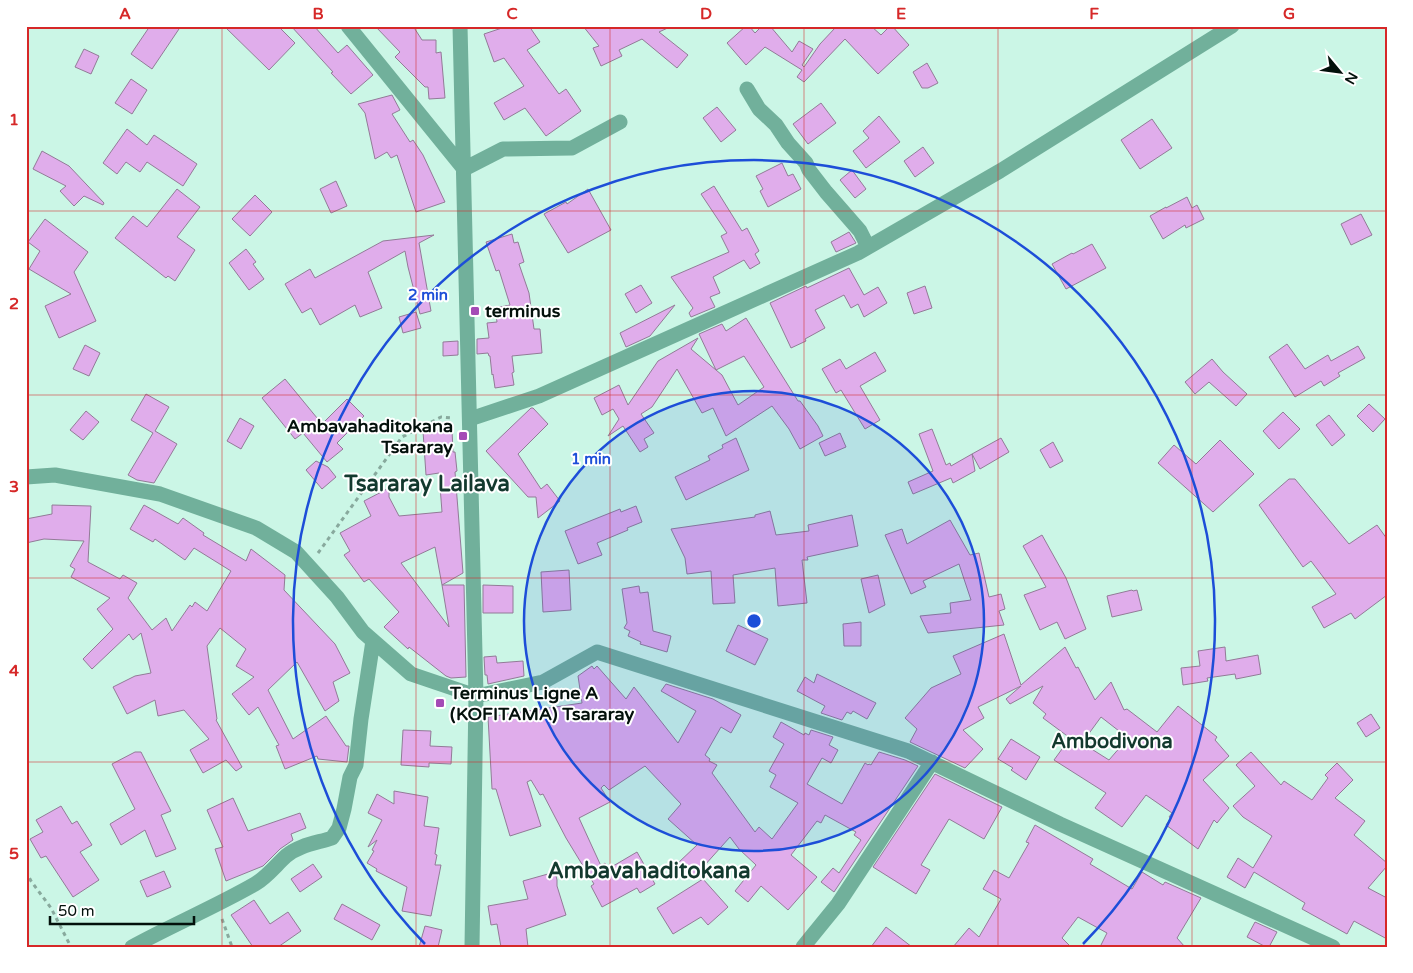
<svg xmlns="http://www.w3.org/2000/svg" width="1413" height="973" font-family="'Varela Round',sans-serif">
<rect width="100%" height="100%" fill="#cbf6e6"/>
<!-- building -->
<path fill="#e0adeb" stroke="#927b97" fill-rule="evenodd" d="M150,26H181L152,69L131,54Z
M224,26H278L295,43L269,70Z
M291,26H314L338,53L347,45L373,75L351,94L331,73L333,72Z
M375,26H413L422,40H436V53L441,52L445,98L429,99L428,87H425L395,57L400,52Z
M508,26H529L540,42L527,50L559,94L566,89L581,111L546,136L525,108L504,120L494,103L524,86L504,58L494,62L484,34Z
M583,26H672L659,32L688,55L677,68L642,39L619,50L622,56L601,66L593,48L599,46Z
M746,26H749L755,33L762,26H770L792,52L799,41L813,49L802,65L804,67L820,44L835,28L833,26H871L881,35L890,26H892L909,45L878,74L845,39L804,82L797,77L802,70L765,47L746,65L727,43Z
M84,49L99,56L91,74L75,67Z
M927,63L938,83L928,88H922L913,72Z
M131,79L147,90L132,114L115,103Z
M392,95L400,110L392,114L410,142L413,140L423,155L445,202L416,212L397,155L391,158L387,152L375,159L365,113L358,104Z
M821,103L836,123L808,144L793,124Z
M717,107L736,130L721,142L703,118Z
M879,116L900,142L866,168L853,151L869,138L863,131Z
M1152,119L1172,148L1140,169L1121,140Z
M127,129L147,145L154,135L197,164L183,186L147,162L140,172L126,162L117,174L103,163Z
M923,147L934,163L915,177L904,161Z
M42,151L69,166L104,203L103,205L84,196L74,206L60,191L66,186L33,169Z
M782,163L788,176L793,174L801,189L768,207L760,191L763,189L756,176Z
M852,170L866,189L855,198L840,180Z
M336,181L347,206L331,213L320,189Z
M714,186L742,231L747,228L759,251L755,254L760,263L750,269L744,260L713,277L720,293L710,297L715,307L691,317L689,313L693,308L671,277L729,252L721,236L727,233L701,194Z
M177,189L200,207L177,237L195,250L175,281L168,276L166,278L115,238L133,216L147,227Z
M588,189L611,230L568,253L544,214L566,202L567,204Z
M255,195L272,212L250,236L232,219Z
M1187,197L1192,208L1197,205L1204,219L1186,228L1185,225L1163,239L1150,216L1166,207V208Z
M1361,214L1372,235L1351,245L1341,224Z
M45,219L88,252L74,272L96,321L59,338L45,306L71,294L29,269L40,251L28,242Z
M849,232L856,243L836,252L831,242Z
M512,234L514,243L518,242L524,262L519,264L529,293L534,329H540L542,353L512,356L514,372L512,373L514,385L495,388L493,374L492,375L490,356H489L488,353L477,354V339L489,338L487,323L497,322L495,308L510,305L499,270L496,271L486,242Z
M434,235L419,243L431,311L420,314L408,267L405,251L368,272L382,308L360,317L355,305L320,325L311,308L302,313L285,284L310,269L315,278L383,241Z
M1092,244L1106,268L1066,289L1052,264L1072,253L1073,254Z
M246,249L256,262L253,264L264,279L249,290L229,263Z
M849,268L864,295L878,287L887,303L864,317L858,304L851,308L844,295L815,310L825,328L805,339L806,341L791,348L770,303L806,286L807,288Z
M641,285L652,303L636,313L625,294Z
M925,286L932,308L914,314L907,293Z
M675,305L650,336L626,347L620,333Z
M416,312L421,328L403,333L399,317Z
M746,318L798,401H800L818,426L823,436L800,449L789,429L772,406L726,436L713,408L702,413L677,369L652,407L641,414L654,433L644,439L648,447L640,452L623,426L608,436L619,419L613,409L602,415L594,398L619,385L628,405L658,361L698,338L691,349L716,370L699,334L722,324L726,331ZM744,356L764,387L738,405L722,375L716,370Z
M458,341V355L443,356V342Z
M1287,344L1305,369L1328,355L1331,361L1358,346L1365,358L1338,373L1340,376L1324,386L1321,381L1295,397L1269,357Z
M85,345L100,353L89,376L73,369Z
M875,352L886,371L860,386L880,420L865,429L841,390L836,393L822,369L840,359L846,369Z
M1212,359L1223,372L1247,394L1236,406L1209,382L1195,394L1185,382Z
M285,379L322,424L347,399L364,416L337,443L343,449L327,462L303,433L295,439L262,398Z
M146,394L169,407L155,431L177,444L154,483L137,480L128,475L153,433L131,420Z
M1369,404L1385,419L1373,432L1357,416Z
M531,408H533L548,424L518,454L541,489L547,484L560,501L538,518L536,497H528L486,451Z
M86,411L99,422L83,440L70,430Z
M1283,412L1300,429L1279,449L1263,431Z
M1329,415L1345,435L1332,446L1316,425Z
M240,418L254,426L241,449L227,441Z
M932,429L946,465L950,463L951,466L972,454L975,471L953,483L951,478L913,494L908,482L933,471L919,434Z
M452,430L453,452H455L457,471L455,472L463,573L442,585H464L466,677L451,678L446,676L409,647L408,649L384,627L399,612L369,579L364,582L344,555L350,551L340,533L371,516L364,501L389,488V497L399,516L442,512L439,473L426,475L423,431ZM435,547L442,585L449,627L401,563Z
M840,433L846,447L825,456L819,443Z
M736,438L749,470L686,500L675,477L710,460L708,456L723,448L722,445Z
M1001,438L1009,452L980,469L972,454Z
M1220,440L1254,474L1213,512L1158,463L1174,445L1196,464Z
M1053,442L1063,461L1050,468L1040,450Z
M316,461L328,467L336,477L322,489L306,470Z
M1289,479H1295L1349,544L1377,525L1387,539V595L1355,619L1351,613L1324,628L1312,607L1336,594L1311,561L1303,567L1259,505Z
M52,505L91,506L88,562L120,579L123,575L137,583L128,598L152,630L166,618L172,631L190,605L192,607L195,602L207,611L231,571L194,548L185,560L155,539L153,542L130,529L144,505L178,524L183,518L204,533L203,535L246,561L251,549L285,575L284,590L335,644L350,673L333,682L339,701L325,711L297,662L268,690L293,739L326,716L346,746H349L347,762L318,759L317,756L285,769L276,746L279,745L258,707L249,715L232,694L254,677L236,666L246,649L220,628L207,646L217,719L216,720L242,767L236,771L226,760L203,773L190,750L209,739L184,710L158,716L155,700L127,714L113,687L135,676L151,673L141,633L133,640L129,634L92,669L83,659L113,629L97,609L110,598L71,577L75,569L70,566L84,541L44,539L26,543V519L52,514Z
M636,506L642,522L627,528L628,530L597,543L602,555L578,564L565,531L620,509L621,512Z
M770,511L776,535L809,531L808,525L852,515L858,546L807,557L808,560H802L807,603L778,606L775,568L733,575L735,603L713,604L711,571L687,574L685,558L671,529L755,517V515Z
M950,520L970,555L979,553L989,597L1001,594L1005,609L999,611L1004,625L928,633L920,616L951,613L950,603L971,600L959,564L923,581L926,587L911,594L885,535L902,529L907,544Z
M1042,535L1066,578L1086,629L1065,639L1057,622L1040,630L1024,595L1046,587L1023,546Z
M569,570L571,610L543,612L541,572Z
M878,575L885,605L869,613L861,579Z
M483,585L513,586V613H483Z
M639,586L640,593L648,592L653,631L671,636L667,652L640,644L641,642L628,636L630,631L624,628L627,623L622,589Z
M1132,590L1133,591L1137,590L1142,610L1112,617L1107,596Z
M861,622V646H844L843,624Z
M738,625L768,639L755,665L726,651Z
M1004,634L1021,685L1065,647L1076,668L1078,667L1095,700L1111,682L1124,710L1127,709L1157,732L1178,706L1217,737L1215,740L1229,756L1203,780L1229,808L1217,823L1214,820L1198,849L1166,825L1171,818L1169,817L1172,813L1146,795L1122,827L1095,808L1106,793L1054,760L1070,738L1043,718L1046,714L1033,703L1043,686L1010,704L1006,699L1021,686L978,707L984,718L963,730L983,749L965,768L910,742L917,729L905,718L931,688L961,674L953,656ZM1101,717L1128,738L1109,760L1082,743Z
M1225,647L1226,661L1258,655L1261,674L1236,679L1235,674L1207,678L1208,681L1183,685L1181,668L1200,666L1198,651Z
M496,656L497,663L523,661L524,676L488,684L487,675H485L484,657Z
M592,666L594,669L597,666L626,699L634,687L678,743L696,711L661,691L666,684L713,699L741,715L731,733L721,727L705,755L710,759L709,761L717,765L712,773L755,832L759,827L772,839L798,803L770,787L776,775L769,771L784,744L773,737L781,722L804,735L805,733L809,735L811,730L833,737L829,745L838,750L831,763L822,758L807,784L842,804L865,763L868,765L869,764L871,765L879,752L905,760L918,766L834,892L821,882L833,868L839,873L861,840L854,835L856,832L825,815L821,823L817,821L791,855L817,877L788,910L761,886L748,902L735,891L756,865L739,849L730,837L704,866L707,869L694,880L678,863L697,845L668,819L681,804L645,766L609,790L604,785L601,788L610,802L579,818L601,866L605,863L608,869L637,852L655,884L640,893L637,888L602,907L591,886L594,884L566,838L543,794L540,795L531,780L527,782L541,826L510,836L496,789H492L488,717L582,703L578,676Z
M817,674L876,703L867,719L853,711L851,714L847,712L842,720L821,713L825,706L797,691L805,677L814,683Z
M1371,714L1380,728L1366,737L1357,723Z
M403,730L431,731L430,746L452,747L451,764L429,763V767L401,765Z
M1011,739L1040,757L1026,780L1011,770L1013,768L998,759Z
M135,752H141L171,811L161,815L176,849L156,857L145,830L121,845L110,824L135,809L112,764Z
M1251,752L1281,785L1284,781L1312,800L1328,778L1325,775L1337,763L1353,780L1335,798L1365,821L1354,835L1387,863V866L1368,888L1387,898V939L1354,921L1347,934L1302,909L1305,903L1254,872L1245,888L1227,877L1238,858L1253,868L1272,836L1243,817L1233,806L1255,786L1236,765Z
M935,774L1002,807L984,839L949,819L921,865L930,870L916,894L873,867Z
M394,791L428,797L424,826L439,828L435,854L437,855L435,865H441L431,916L402,911L407,887L376,871L377,869L367,863L374,851L372,850L377,840L368,847L382,820L368,813L377,794L394,804Z
M233,798L248,831L300,813L306,828L291,834L293,840L280,849L263,866L226,881L215,849L223,847L207,810Z
M61,806L72,824L77,821L92,845L80,852L99,880L73,897L46,856L41,858L30,839L43,832L36,820Z
M1035,825L1093,859L1090,864L1132,889L1142,872L1163,885L1165,882L1201,898L1177,938L1185,947H1100L1107,933L1078,917L1062,938L1071,947H953L969,928L979,937L1001,899L983,889L994,870L1009,878L1029,843L1026,842Z
M313,864L322,877L300,892L291,879Z
M164,871L171,887L147,897L140,881Z
M555,872L557,880V886L566,915L526,929L528,947H501L497,924L491,925L488,906L528,899L523,881Z
M703,879L728,907L708,925L701,917L673,934L657,908Z
M254,900L270,924L288,912L301,931L278,947H253L231,915Z
M342,904L380,925L372,940L334,919Z
M1255,922L1277,932L1269,947H1266L1247,937Z
M425,926L442,930L438,947H419Z
M886,927L912,947H871Z"/>
<g fill="none" stroke-linecap="round" stroke-linejoin="round">
<!-- path -->
<path stroke="#88a99d" stroke-width="3" stroke-dasharray="4 4" stroke-linecap="butt" d="M318,553L402,437L441,417L452,418
M26,871L31,881L51,908L71,947
M222,919L232,947"/>
<!-- minor -->
<path stroke="#71b09b" stroke-width="15" d="M348,26L464,169L503,149L572,148L620,122
M460,26L476,696L472,947
M747,89L759,109L776,125L788,143L806,163L809,170L826,192L860,231L868,247
M470,419L539,396L858,253L1000,171L1232,26
M26,477L55,475L160,494L256,528L296,552L337,597L363,632L411,674L476,696L543,682L597,652L908,751L1060,824L1333,947
M132,947C172,925 215,907 255,884C267,877 276,865 286,856C299,845 317,843 332,838L339,828L344,809L350,777L356,765L361,719L373,641
M803,947L838,904L932,762"/>
</g>
<!-- grid -->
<path fill="none" stroke="#d62828" stroke-width="1" stroke-opacity="0.55" d="M222,26V947M416,26V947M610,26V947M804,26V947M998,26V947M1192,26V947M26,211H1387M26,395H1387M26,578H1387M26,762H1387"/>
<!-- distance rings -->
<circle cx="754" cy="621" r="230" fill="#1d4ed8" fill-opacity=".12"/>
<g fill="none" stroke="#1d4ed8" stroke-width="2.5">
<circle cx="754" cy="621" r="230"/>
<path d="M425 944A461 461 0 1 1 1083 944"/>
</g>
<!-- markers -->
<g fill="#a44bb6" stroke="#fff" stroke-width="2">
<rect x="470" y="306" width="10" height="10" rx="2.5"/>
<rect x="458" y="431" width="10" height="10" rx="2.5"/>
<rect x="435" y="698" width="10" height="10" rx="2.5"/>
</g>
<g text-anchor="middle" dominant-baseline="central" stroke-width="4" stroke-linejoin="round" paint-order="stroke">
<!-- poi labels -->
<g font-size="18" font-weight="bold" fill="#03100b" stroke="#fff" text-anchor="start">
<text x="485" y="311">terminus</text>
<text x="453" y="426" text-anchor="end">Ambavahaditokana<tspan x="453" dy="21">Tsararay</tspan></text>
<text x="450" y="693">Terminus Ligne A<tspan x="450" dy="21">(KOFITAMA) Tsararay</tspan></text>
</g>
<!-- quarter labels -->
<g font-size="20" font-weight="bold" fill="#13392e" stroke="#fff">
<text x="1112" y="742">Ambodivona</text>
</g>
<!-- district labels -->
<g font-size="22" font-weight="bold" fill="#13392e" stroke="#fff">
<text x="427" y="484">Tsararay Lailava</text>
<text x="649" y="871">Ambavahaditokana</text>
</g>
</g>
<circle cx="754" cy="621" r="8" fill="#1d4ed8" stroke="#fff" stroke-width="2.5"/>
<g font-size="15" text-anchor="middle" font-weight="bold" fill="#1d4ed8" stroke="#fff" stroke-width="4" stroke-linejoin="round" paint-order="stroke">
<text x="428" y="300">2 min</text>
<text x="591" y="464">1 min</text>
</g>
<!-- border -->
<rect width="1413" height="973" fill="none" stroke="#ffffff" stroke-width="55"/>
<!-- north arrow -->
<g transform="translate(1340 72) rotate(119)" stroke="#ffffff" stroke-width="4" paint-order="stroke">
<path d="M0-4L9 19L0 12L-9 19Z" fill="#03100b"/>
<text y="-8" font-size="14" font-weight="bold" text-anchor="middle" fill="#03100b">N</text>
</g>
<!-- scale -->
<path d="M50 916v8h144v-8" fill="none" stroke="#03100b" stroke-width="2.5"/>
<text x="58" y="916" font-size="15" fill="#03100b" stroke="#ffffff" stroke-width="4" paint-order="stroke">50 m</text>
<rect x="28" y="28" width="1358" height="918" fill="none" stroke="#d62828" stroke-width="2"/>
<g font-size="16" text-anchor="middle" font-weight="bold" fill="#d62828">
<text x="125" y="19">A</text>
<text x="318" y="19">B</text>
<text x="512" y="19">C</text>
<text x="706" y="19">D</text>
<text x="901" y="19">E</text>
<text x="1094" y="19">F</text>
<text x="1289" y="19">G</text>
<text x="14" y="125">1</text>
<text x="14" y="309">2</text>
<text x="14" y="492">3</text>
<text x="14" y="676">4</text>
<text x="14" y="859">5</text>
</g>
</svg>
